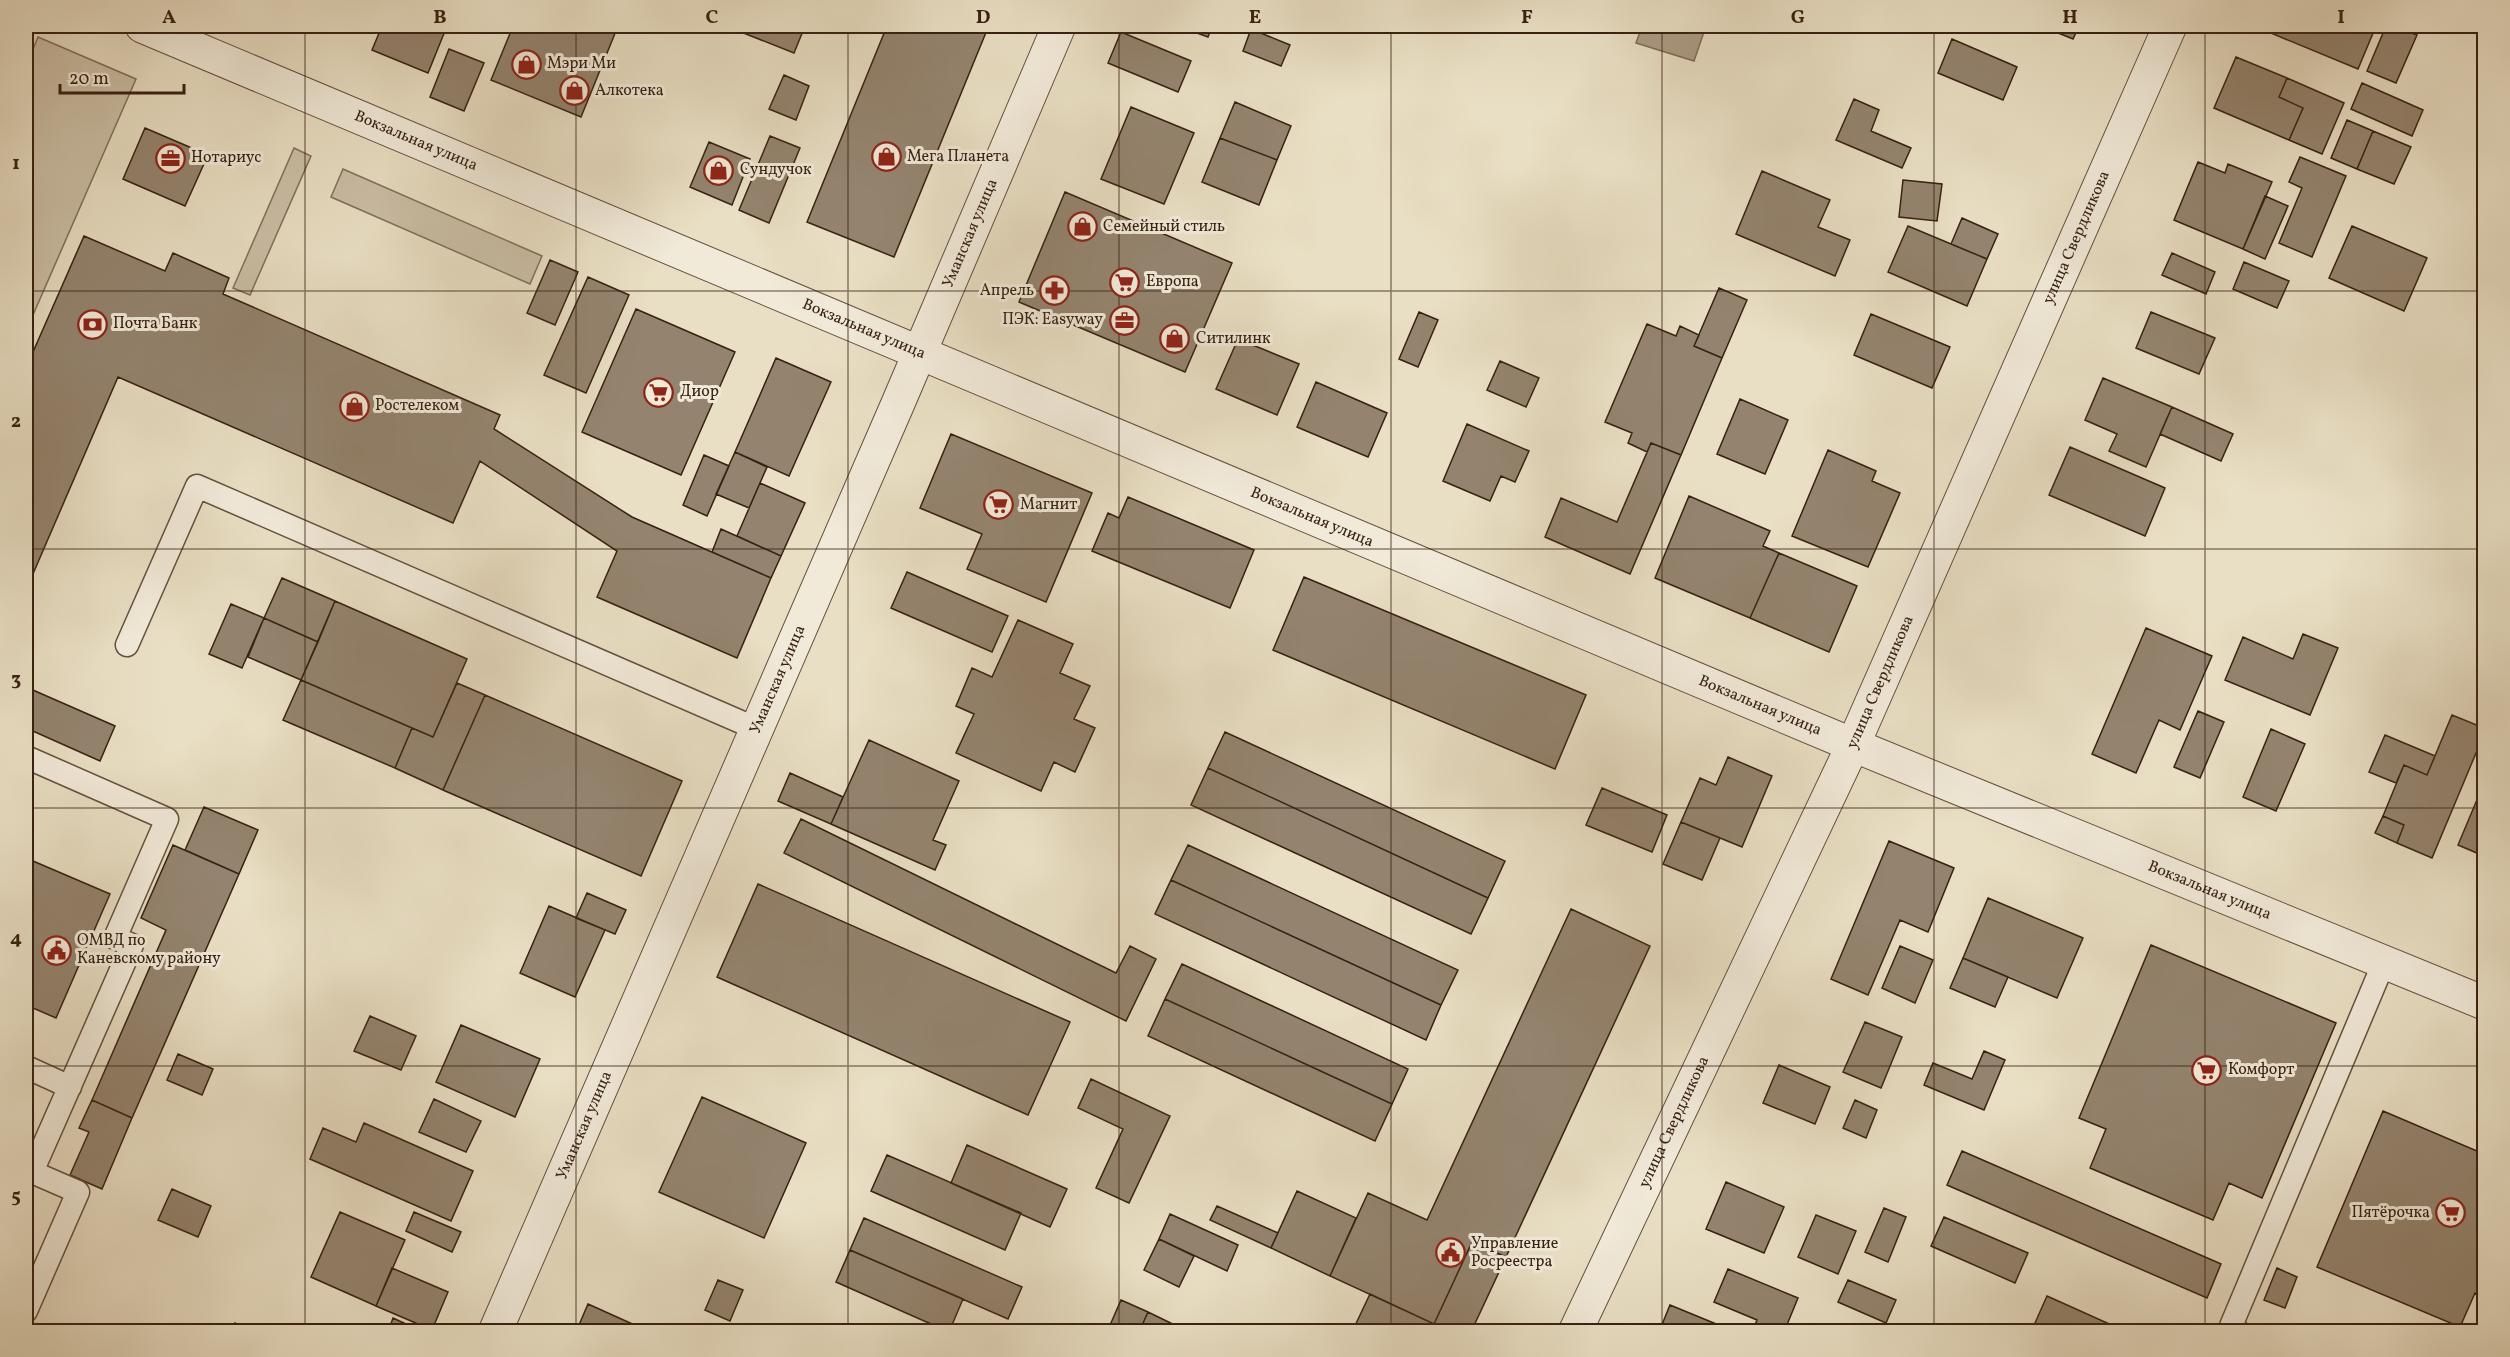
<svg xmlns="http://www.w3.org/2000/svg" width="2510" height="1357" font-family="Vollkorn,serif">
<rect width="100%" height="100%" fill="#e9dfc4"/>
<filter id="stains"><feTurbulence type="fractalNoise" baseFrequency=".00333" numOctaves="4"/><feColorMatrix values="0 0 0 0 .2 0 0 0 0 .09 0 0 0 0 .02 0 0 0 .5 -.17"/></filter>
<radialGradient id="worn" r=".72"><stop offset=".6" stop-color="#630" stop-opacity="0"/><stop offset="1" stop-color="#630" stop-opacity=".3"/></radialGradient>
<!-- green -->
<path fill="#cbbfa6" stroke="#81705c" stroke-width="1.5" d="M38,37L136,79L26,331V66Z
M294,148L311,156L250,295L233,288Z
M343,169L542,256L530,284L331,197Z"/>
<!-- water -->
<path fill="#ac9e87" stroke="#7d6c58" stroke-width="1.5" d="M1642,26H1706L1694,61L1636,43Z"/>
<!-- building -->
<path fill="#94846f" stroke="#372112" stroke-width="1.5" d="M382,26H447L428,73L372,50Z
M513,26H618L581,117L491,80Z
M732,26H805L794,53L731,28Z
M887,26H975L987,30L894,257L807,222Z
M1178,26H1212L1208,37Z
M2041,26H2079L2073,39Z
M2269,26H2376L2358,69L2266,31Z
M2386,26H2394L2417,35L2396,83L2367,71Z
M1251,29L1290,45L1281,66L1243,51Z
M1121,32L1191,61L1178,92L1108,63Z
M1952,39L2017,67L2003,100L1938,73Z
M449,49L484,63L464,111L430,97Z
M2236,57L2287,78L2279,97L2303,108L2289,140L2214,108Z
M784,75L809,86L796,120L769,109Z
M2287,78L2344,103L2322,154L2289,140L2303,108L2279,97Z
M2362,83L2423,110L2412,136L2351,109Z
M1854,99L1879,110L1871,131L1911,148L1902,168L1836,140Z
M1235,102L1291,126L1277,160L1220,138Z
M1131,107L1194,133L1164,204L1101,179Z
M2347,120L2373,131L2357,169L2331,158Z
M145,128L208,155L185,206L123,179Z
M2373,131L2411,147L2394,184L2357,169Z
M770,136L800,148L769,223L739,210Z
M1220,138L1277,160L1259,205L1202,182Z
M709,142L750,159L732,205L690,187Z
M2300,157L2346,176L2312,257L2279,243L2302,188L2289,182Z
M2198,162L2225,173L2228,164L2272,182L2243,249L2174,220Z
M1762,171L1830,200L1818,227L1850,240L1835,276L1736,234Z
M1903,180L1942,184L1937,221L1899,217Z
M1065,192L1232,263L1185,372L1019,302Z
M2265,196L2288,206L2265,259L2243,249Z
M1962,218L1998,234L1987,259L1951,244Z
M1908,226L1987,259L1967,306L1888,272Z
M2352,226L2427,258L2404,311L2329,278Z
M84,236L165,271L173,253L229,278L223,294L500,415L494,429L632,517L771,578L737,658L597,597L617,551L480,461L453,523L118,377L26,590V368Z
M2172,253L2215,272L2206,294L2162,275Z
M550,260L578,272L555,325L527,313Z
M2244,262L2289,281L2277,308L2233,289Z
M588,277L629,295L586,393L544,375Z
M1719,288L1747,300L1722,358L1694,346Z
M636,309L735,352L681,475L582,432Z
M1419,312L1438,320L1418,367L1399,359Z
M2151,312L2215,338L2199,374L2136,348Z
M1871,314L1950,347L1932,388L1854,355Z
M1647,324L1676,336L1680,326L1699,335L1694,346L1722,358L1681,455L1651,443L1647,452L1628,443L1632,433L1605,422Z
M1238,339L1299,364L1277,415L1216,389Z
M776,358L831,382L789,476L735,452Z
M1500,361L1539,378L1526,407L1487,390Z
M2103,378L2172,407L2146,467L2109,451L2117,434L2085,420Z
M1316,382L1387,413L1368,457L1297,427Z
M1740,399L1788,420L1765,474L1717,454Z
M2172,407L2233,434L2221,461L2160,434Z
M1467,424L1529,451L1515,482L1501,476L1490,501L1443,481Z
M951,434L1092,493L1046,602L967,569L982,534L920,508Z
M1651,443L1681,455L1630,574L1545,537L1561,498L1617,522Z
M2070,447L2165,488L2145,536L2049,495Z
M1828,450L1876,471L1872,481L1900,493L1868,567L1792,536Z
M735,452L767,467L749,508L716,494Z
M704,455L729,466L707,516L683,505Z
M760,483L805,503L781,556L737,536Z
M1689,496L1770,531L1763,546L1779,553L1750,618L1655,578Z
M1128,497L1254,550L1230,608L1092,551L1108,513L1119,518Z
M721,529L781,556L771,578L712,552Z
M1779,553L1857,586L1829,652L1750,618Z
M907,572L1008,616L992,652L891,608Z
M1304,577L1586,695L1555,769L1273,650Z
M282,578L335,601L318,642L264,618Z
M335,601L467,659L433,737L301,680Z
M231,604L264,618L242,668L209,654Z
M264,618L318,642L301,680L248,657Z
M1018,620L1073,644L1060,673L1090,686L1074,719L1095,728L1075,772L1054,762L1041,791L956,753L974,714L956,706L972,668L992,677Z
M2146,628L2212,656L2180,730L2159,720L2136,773L2092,754Z
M2303,634L2338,648L2310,715L2225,680L2243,637L2293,659Z
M301,680L412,728L395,768L283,720Z
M457,683L485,695L443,790L395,768L412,728L433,737Z
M26,687L115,726L100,761L26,728Z
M485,695L682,781L641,876L443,790Z
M2198,711L2224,722L2200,778L2174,767Z
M2452,715L2484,728V734L2432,858L2397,843L2404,825L2383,816L2404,765L2427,775Z
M2271,729L2305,744L2276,811L2243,797Z
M1225,732L1505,861L1488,898L1208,768Z
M2385,735L2435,756L2427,775L2404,765L2396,783L2369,772Z
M869,740L959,781L933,840L946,845L935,870L831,824Z
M1728,757L1772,776L1742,847L1681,822L1700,778L1716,785Z
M1208,768L1488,898L1471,934L1191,805Z
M790,773L843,797L831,824L778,801Z
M2484,783V856L2458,845Z
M1602,788L1667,815L1652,852L1586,825Z
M204,807L258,830L239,874L185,850Z
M2383,816L2404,825L2397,843L2375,833Z
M801,819L1116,973L1130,946L1156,959L1126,1021L784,853Z
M1681,822L1720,838L1702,880L1663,864Z
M1889,841L1954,868L1928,932L1900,920L1868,995L1831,979Z
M173,845L239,874L132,1118L92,1100L166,930L141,918Z
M1188,845L1458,970L1441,1005L1171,880Z
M26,858L110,894L56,1018L26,1005Z
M1171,880L1441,1005L1426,1040L1155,914Z
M758,884L1070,1022L1028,1115L717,977Z
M587,893L626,910L615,934L576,918Z
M1988,898L2083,938L2057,998L1963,958Z
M549,906L605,930L575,997L520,973Z
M1571,909L1650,946L1506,1257L1472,1242L1434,1324L1330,1276L1368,1193L1427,1220Z
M2151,945L2336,1023L2262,1198L2229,1183L2213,1220L2090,1168L2106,1129L2079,1118Z
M1900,946L1933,960L1915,1003L1882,988Z
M1963,958L2008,977L1995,1007L1950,988Z
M1182,964L1408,1069L1392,1104L1165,999Z
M1165,999L1392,1104L1375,1141L1148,1036Z
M370,1016L416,1036L401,1070L354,1051Z
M1865,1022L1902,1037L1881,1088L1843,1072Z
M461,1025L540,1059L515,1117L436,1082Z
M1984,1051L2005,1060L1984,1110L1924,1085L1933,1063L1972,1079Z
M178,1054L213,1069L202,1095L167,1080Z
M1779,1065L1830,1087L1815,1124L1763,1103Z
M1091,1079L1170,1116L1129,1203L1096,1188L1123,1129L1078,1108Z
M702,1097L806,1143L764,1238L659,1192Z
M434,1099L481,1121L466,1152L419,1132Z
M92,1100L132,1118L102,1189L70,1175L89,1132L79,1128Z
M1855,1100L1877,1110L1866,1138L1843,1128Z
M2383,1111L2484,1154V1297L2475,1293L2460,1327L2317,1267Z
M364,1123L473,1171L451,1221L310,1159L323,1128L356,1142Z
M967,1145L1067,1189L1050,1227L951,1183Z
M1962,1151L2221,1264L2207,1298L1947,1185Z
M887,1155L1021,1213L1005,1250L871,1191Z
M1726,1182L1784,1207L1764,1253L1706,1229Z
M172,1189L211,1206L198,1237L158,1220Z
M1297,1191L1356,1218L1330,1276L1271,1248Z
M1217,1206L1278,1233L1271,1248L1210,1220Z
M1884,1208L1906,1217L1888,1262L1865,1252Z
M340,1212L405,1240L376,1306L311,1277Z
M414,1212L461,1232L452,1252L406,1231Z
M1170,1214L1238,1245L1227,1271L1159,1239Z
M1816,1215L1856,1231L1838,1274L1798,1257Z
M1944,1217L2028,1253L2015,1283L1931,1246Z
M864,1218L1022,1287L1008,1319L850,1250Z
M1159,1239L1194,1256L1179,1287L1144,1270Z
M1472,1242L1506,1257L1471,1332H1352L1370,1294L1434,1324Z
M850,1250L963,1299L949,1332L836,1282Z
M392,1268L448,1292L432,1330L376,1306Z
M2277,1268L2297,1277L2285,1308L2264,1300Z
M1728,1269L1798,1298L1784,1332H1752L1757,1320L1714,1302Z
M718,1280L743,1290L730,1321L705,1310Z
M1848,1280L1896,1300L1886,1323L1838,1302Z
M2047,1296L2127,1332H2031Z
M1121,1300L1148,1312L1139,1332H1107Z
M588,1304L639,1327L637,1332H576Z
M1670,1305L1721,1326L1718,1332H1659Z
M1148,1312L1189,1332H1139Z
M393,1318L423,1332H388Z
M235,1323L254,1332H231Z"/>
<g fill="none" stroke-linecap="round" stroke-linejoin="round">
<defs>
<path id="lane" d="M127,645L197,486L757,729
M26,757L167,819L115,938L132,945L32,1172L78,1192L26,1311
M26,1067L70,1087
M2239,1332L2231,1326L2384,962"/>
<g id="street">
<path id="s1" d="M142,26L1853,745L2484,1003"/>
<path id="s2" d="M495,1332L899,401L1059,26"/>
<path id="s3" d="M1575,1332L1853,745L2170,26"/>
</g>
</defs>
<!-- lane casing -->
<use href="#lane" stroke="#64503e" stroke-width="25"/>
<!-- street casing -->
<use href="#street" stroke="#64503e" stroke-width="35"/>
<!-- lane -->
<use href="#lane" stroke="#f1ead9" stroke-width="22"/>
<!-- street -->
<use href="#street" stroke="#f1ead9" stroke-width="33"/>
</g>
<!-- grid -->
<path fill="none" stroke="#372112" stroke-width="1.5" stroke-opacity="0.55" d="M305,26V1332M576,26V1332M848,26V1332M1119,26V1332M1391,26V1332M1662,26V1332M1934,26V1332M2205,26V1332M26,291H2484M26,549H2484M26,808H2484M26,1066H2484"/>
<!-- icons -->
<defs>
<symbol id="shop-ring" viewBox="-11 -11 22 22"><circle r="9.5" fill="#f1ead9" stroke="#8f2418" stroke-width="1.5"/><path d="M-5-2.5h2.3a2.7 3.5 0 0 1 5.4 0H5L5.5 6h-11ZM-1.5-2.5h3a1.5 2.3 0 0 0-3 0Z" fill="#8f2418"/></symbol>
<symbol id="office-ring" viewBox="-11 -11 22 22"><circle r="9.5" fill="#f1ead9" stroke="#8f2418" stroke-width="1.5"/><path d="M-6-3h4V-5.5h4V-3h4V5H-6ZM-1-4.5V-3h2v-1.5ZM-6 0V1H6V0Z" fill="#8f2418"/></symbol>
<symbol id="supermarket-ring" viewBox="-11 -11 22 22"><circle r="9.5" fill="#f1ead9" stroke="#8f2418" stroke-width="1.5"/><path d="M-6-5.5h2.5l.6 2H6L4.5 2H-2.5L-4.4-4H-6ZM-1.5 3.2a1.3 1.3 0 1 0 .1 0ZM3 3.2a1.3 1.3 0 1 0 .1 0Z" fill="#8f2418"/></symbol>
<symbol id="pharmacy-ring" viewBox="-11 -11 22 22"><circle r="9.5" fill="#f1ead9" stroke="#8f2418" stroke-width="1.5"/><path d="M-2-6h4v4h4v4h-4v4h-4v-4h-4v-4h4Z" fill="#8f2418"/></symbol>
<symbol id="bank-ring" viewBox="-11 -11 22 22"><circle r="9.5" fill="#f1ead9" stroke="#8f2418" stroke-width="1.5"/><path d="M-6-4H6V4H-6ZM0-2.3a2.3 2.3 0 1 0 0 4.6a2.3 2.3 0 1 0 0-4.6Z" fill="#8f2418"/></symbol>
<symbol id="civic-ring" viewBox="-11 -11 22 22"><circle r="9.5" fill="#f1ead9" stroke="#8f2418" stroke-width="1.5"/><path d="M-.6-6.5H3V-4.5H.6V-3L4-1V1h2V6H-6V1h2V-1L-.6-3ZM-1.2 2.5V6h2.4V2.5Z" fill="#8f2418"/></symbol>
</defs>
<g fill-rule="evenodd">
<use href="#shop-ring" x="510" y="48" width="33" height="33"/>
<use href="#shop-ring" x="558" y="74" width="33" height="33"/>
<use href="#shop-ring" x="870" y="140" width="33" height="33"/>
<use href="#office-ring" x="154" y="142" width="33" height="33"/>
<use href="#shop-ring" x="702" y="154" width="33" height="33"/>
<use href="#shop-ring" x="1066" y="210" width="33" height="33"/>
<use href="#supermarket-ring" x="1108" y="266" width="33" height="33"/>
<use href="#pharmacy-ring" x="1038" y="274" width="33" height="33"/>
<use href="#office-ring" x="1108" y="304" width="33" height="33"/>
<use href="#bank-ring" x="76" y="308" width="33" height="33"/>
<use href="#shop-ring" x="1158" y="322" width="33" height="33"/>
<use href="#supermarket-ring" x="642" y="376" width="33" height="33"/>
<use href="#shop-ring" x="338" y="390" width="33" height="33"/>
<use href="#supermarket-ring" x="982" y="488" width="33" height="33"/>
<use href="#civic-ring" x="40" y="934" width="33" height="33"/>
<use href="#supermarket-ring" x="2190" y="1054" width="33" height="33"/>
<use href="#supermarket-ring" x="2434" y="1196" width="33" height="33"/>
<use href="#civic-ring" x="1434" y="1236" width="33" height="33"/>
</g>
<g text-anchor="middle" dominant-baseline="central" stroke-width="6" stroke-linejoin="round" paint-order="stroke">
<!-- poi labels -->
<g font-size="16" fill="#372112" stroke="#f1ead9" text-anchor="start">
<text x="547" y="64">Мэри Ми</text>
<text x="595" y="91">Алкотека</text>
<text x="907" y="157">Мега Планета</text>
<text x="191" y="158">Нотариус</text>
<text x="740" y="170">Сундучок</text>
<text x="1103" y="227">Семейный стиль</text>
<text x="1146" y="282">Европа</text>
<text x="1034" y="291" text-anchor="end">Апрель</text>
<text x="1103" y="320" text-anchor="end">ПЭК: Easyway</text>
<text x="113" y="324">Почта Банк</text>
<text x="1196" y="339">Ситилинк</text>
<text x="680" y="392">Диор</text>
<text x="375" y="406">Ростелеком</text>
<text x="1020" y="505">Магнит</text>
<text x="77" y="941">ОМВД по<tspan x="77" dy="18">Каневскому району</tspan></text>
<text x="2228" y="1070">Комфорт</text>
<text x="2430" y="1213" text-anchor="end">Пятёрочка</text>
<text x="1471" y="1244">Управление<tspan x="1471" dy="18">Росреестра</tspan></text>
</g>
<!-- street labels -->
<g font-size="16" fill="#372112" stroke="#f1ead9">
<text stroke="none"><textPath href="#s1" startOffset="297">Вокзальная улица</textPath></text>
<text stroke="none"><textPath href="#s2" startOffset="1197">Уманская улица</textPath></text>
<text stroke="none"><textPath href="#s3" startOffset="1204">улица Свердликова</textPath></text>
<text stroke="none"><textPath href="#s1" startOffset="783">Вокзальная улица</textPath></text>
<text stroke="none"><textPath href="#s1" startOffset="1269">Вокзальная улица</textPath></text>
<text stroke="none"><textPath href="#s2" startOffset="711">Уманская улица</textPath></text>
<text stroke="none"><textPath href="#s3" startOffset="718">улица Свердликова</textPath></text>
<text stroke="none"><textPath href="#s1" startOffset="1755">Вокзальная улица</textPath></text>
<text stroke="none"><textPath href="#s1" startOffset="2241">Вокзальная улица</textPath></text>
<text stroke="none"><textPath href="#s3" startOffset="232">улица Свердликова</textPath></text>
<text stroke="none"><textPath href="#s2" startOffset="225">Уманская улица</textPath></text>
</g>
</g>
<!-- margin -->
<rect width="2510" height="1357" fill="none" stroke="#e9dfc4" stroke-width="66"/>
<!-- scale -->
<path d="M60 84v9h124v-9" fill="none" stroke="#372112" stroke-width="3"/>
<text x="69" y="84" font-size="18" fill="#372112" stroke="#f1ead9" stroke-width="4.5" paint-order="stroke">20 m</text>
<rect x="33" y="33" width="2444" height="1291" fill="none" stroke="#372112" stroke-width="2"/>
<g font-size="20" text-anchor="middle" font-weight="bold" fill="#372112">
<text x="169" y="23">A</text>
<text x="440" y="23">B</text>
<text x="712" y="23">C</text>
<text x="983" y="23">D</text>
<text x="1255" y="23">E</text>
<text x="1527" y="23">F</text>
<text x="1798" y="23">G</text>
<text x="2070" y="23">H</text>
<text x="2341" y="23">I</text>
<text x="16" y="169">1</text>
<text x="16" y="427">2</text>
<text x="16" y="685">3</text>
<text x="16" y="944">4</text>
<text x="16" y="1202">5</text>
</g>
<rect width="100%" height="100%" filter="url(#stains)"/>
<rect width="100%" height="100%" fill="url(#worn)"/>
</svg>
